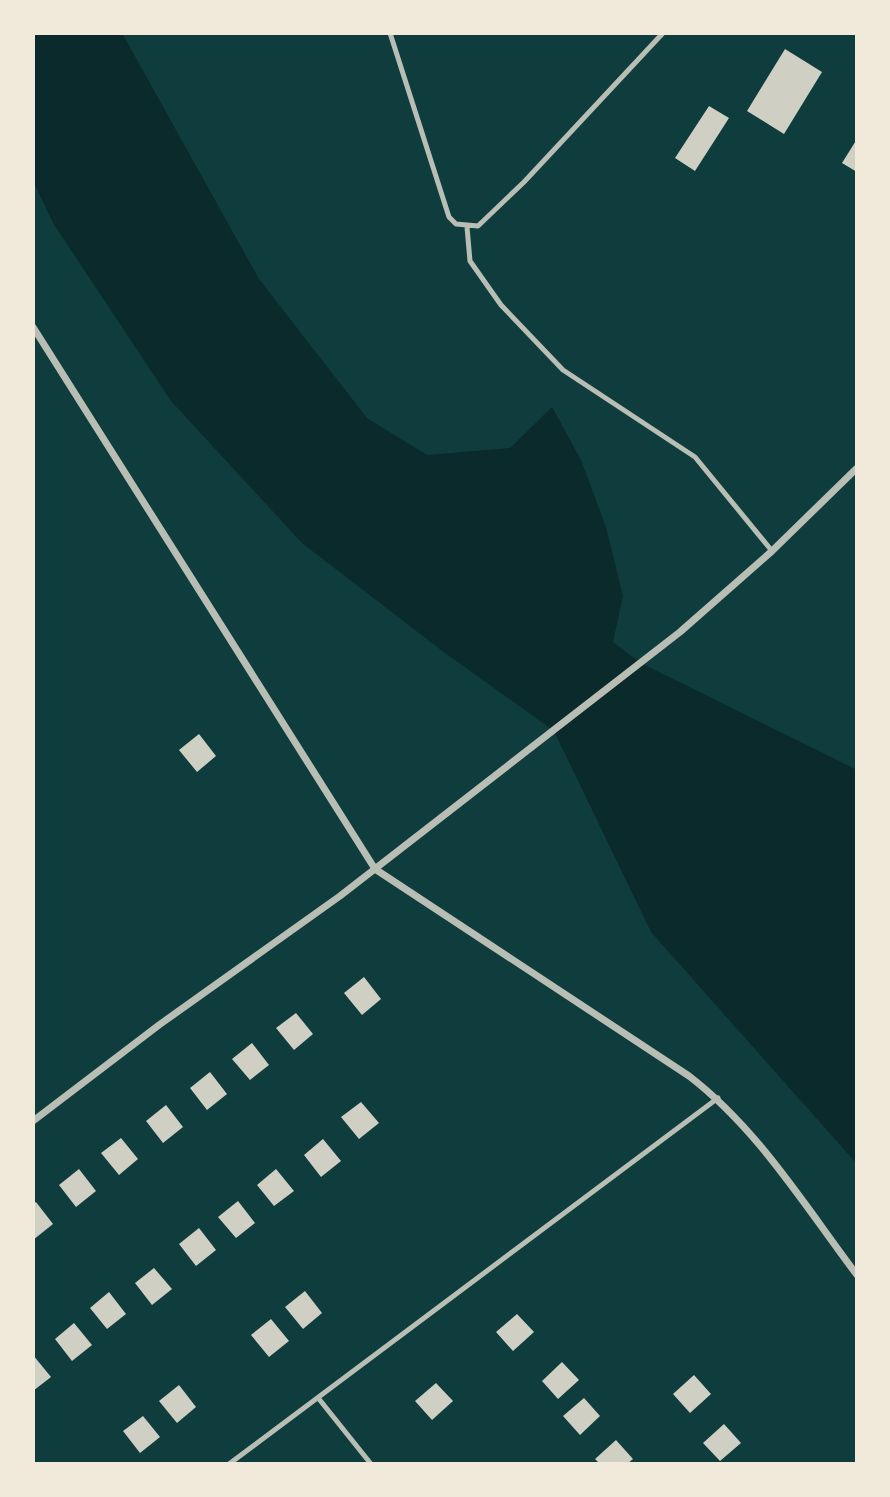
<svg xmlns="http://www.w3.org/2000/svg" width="890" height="1497" font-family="Montserrat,sans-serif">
<rect width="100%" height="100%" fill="#0f3d3e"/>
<!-- water -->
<path fill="#0a2a2b" d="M33,33H122L259,279L367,418L427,455L510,448L552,407L581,460L606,527L623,596L613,642L641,663L857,770V1164L651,932L554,731L445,653L302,543L171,401L53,223L33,181Z"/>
<!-- building -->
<path fill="#cfcfc3" d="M785,49L822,72L784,134L747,111Z
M709,106L729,118L695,171L675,158Z
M857,139V172L842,163Z
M199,734L216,756L197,772L179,750Z
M364,977L381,999L362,1015L344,993Z
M296,1013L313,1034L294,1050L276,1028Z
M252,1043L269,1065L250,1080L232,1059Z
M210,1072L227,1094L207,1110L190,1088Z
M361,1102L379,1123L359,1139L341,1117Z
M166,1105L183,1127L163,1143L146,1121Z
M121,1138L138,1159L119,1175L101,1153Z
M323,1139L341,1161L321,1177L304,1155Z
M79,1169L96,1191L76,1207L59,1185Z
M276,1169L294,1191L274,1206L257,1185Z
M238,1201L255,1223L236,1238L218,1217Z
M36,1202L53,1224L33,1240V1204Z
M199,1228L216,1250L196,1266L179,1244Z
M154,1268L172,1289L152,1305L135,1283Z
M305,1291L322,1313L303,1329L285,1307Z
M109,1292L126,1314L107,1329L90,1308Z
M517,1314L534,1332L513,1351L496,1332Z
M271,1319L289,1341L269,1357L251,1335Z
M74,1323L92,1345L72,1361L55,1339Z
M33,1355L51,1377L33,1391Z
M562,1362L579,1380L558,1399L542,1381Z
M694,1375L711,1394L690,1413L673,1394Z
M436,1383L453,1401L432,1420L415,1401Z
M179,1385L196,1407L177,1423L159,1401Z
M584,1398L600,1416L580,1435L563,1416Z
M143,1416L160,1437L140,1453L123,1431Z
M724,1424L741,1443L720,1461L703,1443Z
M616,1440L633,1459L627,1464H600L595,1459Z"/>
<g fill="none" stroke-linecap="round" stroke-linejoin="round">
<!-- service -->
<path stroke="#b8beb3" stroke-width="5" d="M390,33L449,217L456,224L478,226L524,182L663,33
M467,227L470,261L501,305L563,370L695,457L772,551
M319,1399L371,1464
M229,1464L718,1098"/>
<!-- minor -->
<path stroke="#b8beb3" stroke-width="7" d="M33,327L375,869L689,1076C758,1129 805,1206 857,1275
M33,1121L159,1025L340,896L680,632L772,551L857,468"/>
</g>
<!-- border -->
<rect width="890" height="1497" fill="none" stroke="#f1e9da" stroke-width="70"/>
</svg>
